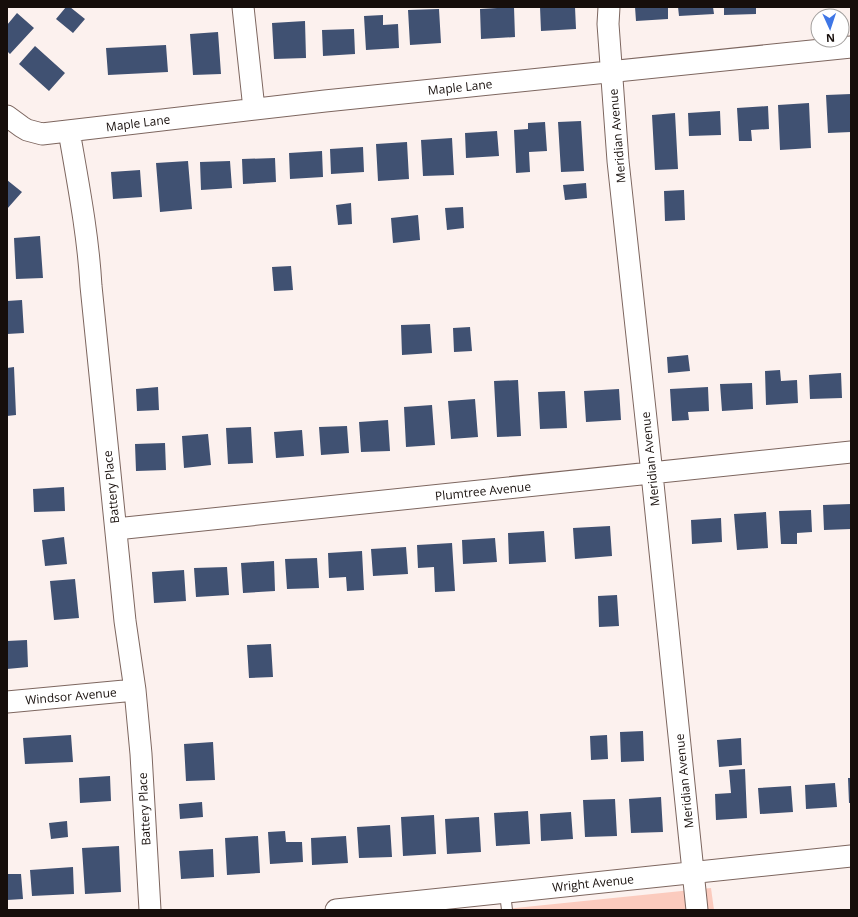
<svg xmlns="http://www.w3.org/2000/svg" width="858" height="917" font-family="'Open Sans',sans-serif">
<rect width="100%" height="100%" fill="#fcf1ee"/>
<!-- green -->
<path fill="#fbcbbe" d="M711,888L714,910H496Z"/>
<!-- building -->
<path fill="#405172" d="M66,7H70L85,19L73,33L56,19Z
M514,7L515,37L481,39L480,9Z
M540,7H575L576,29L541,31Z
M635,7H668V19L636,21Z
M678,7H713L714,14L679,16Z
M724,7H756V14L724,15Z
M439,9L441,43L410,45L408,10Z
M17,13L34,28L10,54L7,51V25Z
M383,15V25L398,24L399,48L366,50L364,16Z
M305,21L306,58L274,59L272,23Z
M354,29L355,54L323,56L322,30Z
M218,32L221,74L193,75L190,34Z
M166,45L168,72L108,75L106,48Z
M35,46L65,73L49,91L19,64Z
M851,94V132L828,133L826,95Z
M809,103L811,148L780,150L778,105Z
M768,106L769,129L751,130L752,141H739L737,108Z
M720,111L721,135L689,136L688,113Z
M675,113L678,169L655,170L652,115Z
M581,121L584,171L561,172L558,122Z
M545,122L547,151L529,152L530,172L516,173L514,130L528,129V123Z
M497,131L499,156L466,158L465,133Z
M452,138L454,175L423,176L421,140Z
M407,142L409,179L378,181L376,144Z
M363,147L364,172L331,174L330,149Z
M322,151L323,177L290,179L289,153Z
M275,158L276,182L243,184L242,159Z
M188,161L192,209L160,212L156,163Z
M230,161L232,188L201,190L200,162Z
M140,170L142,197L113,199L111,172Z
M7,180L22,192L7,209Z
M586,183L587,198L565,200L563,185Z
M684,190L685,220L665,221L664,191Z
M351,203L352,224L338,225L336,205Z
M463,207L464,228L447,230L445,208Z
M418,215L420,240L393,243L391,218Z
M40,236L43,278L16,279L14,238Z
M291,266L293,290L274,291L272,267Z
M22,300L24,333L7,334V301Z
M430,324L432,353L402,355L401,325Z
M470,327L472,351L454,352L453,328Z
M688,355L690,371L668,373L667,357Z
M14,367L16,415L7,416V368Z
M780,370L781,381L797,380L798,403L766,405L765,371Z
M841,373L842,398L810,399L809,375Z
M518,380L521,436L497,437L494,381Z
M752,383L753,409L722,411L720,384Z
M158,387L159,410L137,411L136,389Z
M708,387L709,411L688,412L689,420L672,421L670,389Z
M619,389L621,420L586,422L584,391Z
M565,391L567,428L540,429L538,392Z
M475,399L478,437L451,439L448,401Z
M432,405L435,445L406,447L404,407Z
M388,420L390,451L361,452L359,422Z
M347,426L349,453L321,455L319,427Z
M251,427L253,463L228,464L226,428Z
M302,430L304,456L276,458L274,432Z
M208,434L211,465L184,468L182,436Z
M165,443L166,470L136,471L135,444Z
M64,487L65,511L34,512L33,489Z
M851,504V529L824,530L823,505Z
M811,510L812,532L797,533V544H781L779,511Z
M766,512L768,548L737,550L734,514Z
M721,518L722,542L692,544L691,520Z
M610,526L612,556L575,559L573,528Z
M544,531L546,562L509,564L508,533Z
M64,537L67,564L45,566L42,540Z
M495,538L497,562L463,564L462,540Z
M452,543L455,591L435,592L434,567L418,568L417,545Z
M406,547L408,574L373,576L371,549Z
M362,551L364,590L347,591L346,577L329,578L328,553Z
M317,558L319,588L287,589L285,559Z
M274,561L275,591L243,593L241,563Z
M227,567L229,595L196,597L194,568Z
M184,570L186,601L154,603L152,572Z
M75,579L79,618L54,620L50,581Z
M617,595L619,626L599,627L598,596Z
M27,640L28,667L7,669V641Z
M271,644L273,677L249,678L247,645Z
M643,731L644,761L621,762L620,732Z
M71,735L73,762L25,764L23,738Z
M607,735L608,759L591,760L590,736Z
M741,738L742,765L719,767L717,740Z
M213,742L215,780L186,781L184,744Z
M745,769L747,818L716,820L715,794L731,793L729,770Z
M110,776L111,801L80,803L79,778Z
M848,778H851V803H849Z
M835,783L837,807L806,809L805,785Z
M791,786L793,812L760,814L758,788Z
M661,797L663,832L631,833L629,799Z
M615,799L617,836L585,837L583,800Z
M202,802L203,817L180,819L179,804Z
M528,811L530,844L496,846L494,813Z
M571,812L573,839L541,841L540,814Z
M434,815L436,854L403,856L401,817Z
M479,817L481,852L447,854L445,819Z
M67,821L68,837L51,839L49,823Z
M390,825L392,857L359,858L357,827Z
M285,831L286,842H302L303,862L270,864L268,832Z
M258,836L260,873L227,875L225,838Z
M346,836L348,863L312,865L311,838Z
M119,846L121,892L85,894L82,848Z
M213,849L214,877L181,879L179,851Z
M73,867L74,894L32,896L30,870Z
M7,874H21L23,899L7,900Z"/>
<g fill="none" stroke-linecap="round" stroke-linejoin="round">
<defs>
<path id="service" d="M505,893L507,910"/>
<path id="minor" d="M243,7L254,109
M609,7L608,24L618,161L652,474L697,910
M7,116L22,127L27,130L42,134L325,101L851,47
M69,131C78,183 88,234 91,286L125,621L135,690L141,754L150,910
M116,529L851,452
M7,702L135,690
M336,910L851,856"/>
</defs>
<!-- service casing -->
<use href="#service" stroke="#7d665f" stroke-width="12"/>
<!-- minor casing -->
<use href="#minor" stroke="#7d665f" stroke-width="23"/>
<!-- service -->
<use href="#service" stroke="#fff" stroke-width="10"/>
<!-- minor -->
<use href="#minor" stroke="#fff" stroke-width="21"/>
</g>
<g text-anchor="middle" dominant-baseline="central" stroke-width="4" stroke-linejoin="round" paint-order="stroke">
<!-- street labels -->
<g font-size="12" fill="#160e0b" stroke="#fff">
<text transform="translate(460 87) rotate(-6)">Maple Lane</text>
<text transform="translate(138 123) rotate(-7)">Maple Lane</text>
<text transform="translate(617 136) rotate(-95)">Meridian Avenue</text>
<text transform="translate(650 459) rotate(-96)">Meridian Avenue</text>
<text transform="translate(111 487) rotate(-96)">Battery Place</text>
<text transform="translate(483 491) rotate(-6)">Plumtree Avenue</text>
<text transform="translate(71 696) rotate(-5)">Windsor Avenue</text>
<text transform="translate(684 781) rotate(-96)">Meridian Avenue</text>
<text transform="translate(144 809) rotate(-93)">Battery Place</text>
<text transform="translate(593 883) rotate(-6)">Wright Avenue</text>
</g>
</g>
<!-- border -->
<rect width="858" height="917" fill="none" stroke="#160e0b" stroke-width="16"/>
<!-- north arrow -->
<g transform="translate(830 28) rotate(177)"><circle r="19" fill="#ffffff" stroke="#a29f9d"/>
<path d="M0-3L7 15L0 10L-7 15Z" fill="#3e76e6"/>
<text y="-6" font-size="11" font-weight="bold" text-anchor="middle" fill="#160e0b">N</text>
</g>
</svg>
